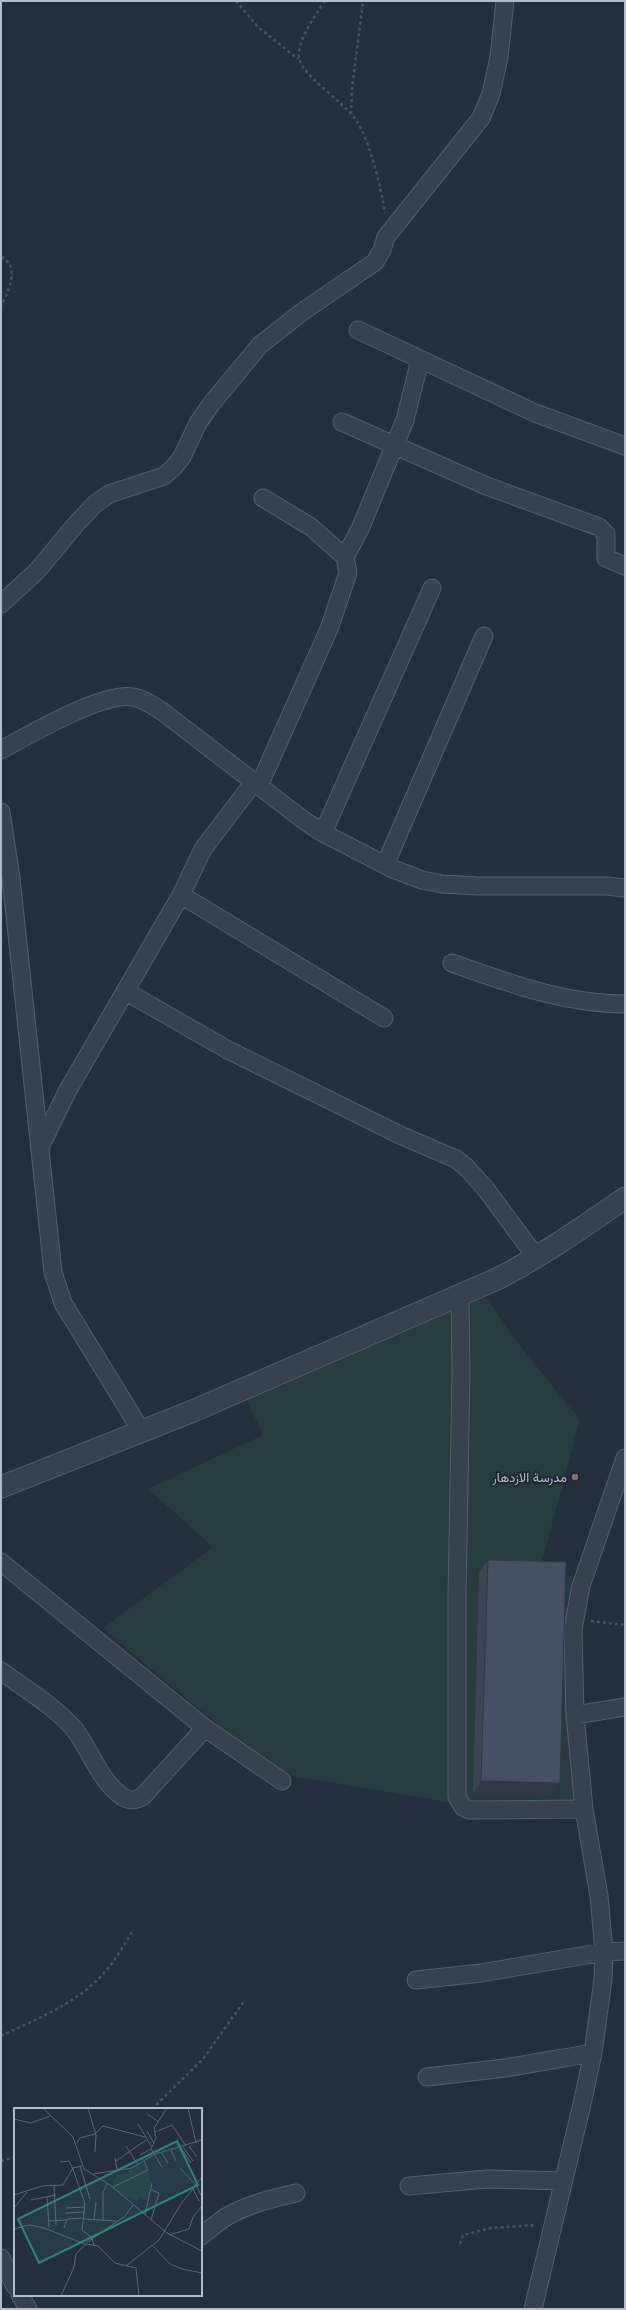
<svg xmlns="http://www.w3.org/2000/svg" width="626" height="2310" font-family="'Fira Sans',Vazirmatn,sans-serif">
<rect width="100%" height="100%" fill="#242f3e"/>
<!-- green -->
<path fill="#263c3f" d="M479,1288L519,1344L580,1420L541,1565L573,1577L570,1693L582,1812L454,1803L275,1773L103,1628L213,1547L148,1489L263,1435L244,1394Z"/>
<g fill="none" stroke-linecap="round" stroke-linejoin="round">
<defs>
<path id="minor" d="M358,330L535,413L625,446
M342,422L484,485L599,527L606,534V558L625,566
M345,557L360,529L405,420L420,360
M1,604L37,571L76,524L95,504L109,494L164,476L174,467L182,457L198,423L212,403L260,345L302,312L375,262L382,250L386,237L481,118L491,94L499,57L505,1
M1,750C29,735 102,692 133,697C144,699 154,706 163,712L302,819L323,833L393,869L422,880L442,884L478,886H607L625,888
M259,786L329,629L348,573L345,557L311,527L263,498
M1,812L11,878L53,1272L63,1303L142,1432
M323,833L432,588
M385,865L484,636
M181,895L384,1018
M452,963C508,983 565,1004 625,1004
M125,991L228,1050L402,1136L456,1159L466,1167L485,1188L536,1257
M40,1147L68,1090L181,895L203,849L254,782
M460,1295L461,1373L457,1595V1797L463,1807L469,1810L584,1809
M1,1562L205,1728L282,1781
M1,1671C24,1688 57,1708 75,1730C91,1751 100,1782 123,1797C130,1801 136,1801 143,1796L205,1728
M575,1715L625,1707
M416,1980L481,1973L604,1952L625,1951
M427,2077L505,2068L593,2053
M409,2186L487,2179L562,2181
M201,2236C209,2230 217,2223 226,2217C248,2204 271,2199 296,2193
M1,2258L15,2286
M20,2295L28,2309
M533,2309L582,2104L593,2053L603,1979L604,1952L599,1896L584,1809L575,1715L573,1629L581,1586L625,1458"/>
<path id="tertiary" d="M1,1487L193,1411L497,1279C542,1256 583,1227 625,1198"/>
</defs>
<!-- minor casing -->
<use href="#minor" stroke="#565f6c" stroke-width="19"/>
<!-- tertiary casing -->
<use href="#tertiary" stroke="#565f6c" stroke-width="23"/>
<!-- path -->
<path stroke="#44595c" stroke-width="2.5" stroke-dasharray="3 3" stroke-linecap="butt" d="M236,1L258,27L298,59
M325,1C316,14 296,43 299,58C302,76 344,102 356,120C370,141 381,188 385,213
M351,114L352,89L363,1
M1,257C21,266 8,292 1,307
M591,1621L625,1625
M1,2036C32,2021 68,2007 94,1983C110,1969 121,1950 132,1932
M152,2109L203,2059L245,2000
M1,2161L15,2157
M460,2244L463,2235L491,2228L536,2225"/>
<!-- minor -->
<use href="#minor" stroke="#38414e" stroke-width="17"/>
<!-- tertiary -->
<use href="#tertiary" stroke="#38414e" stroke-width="21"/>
</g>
<!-- wall -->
<path fill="#3b4654" d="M488,1560L551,1796L473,1794L479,1572Z"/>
<!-- shaded-wall -->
<path fill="#303945" d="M481,1781L560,1783L551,1796L473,1794Z"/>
<!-- building -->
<path fill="#455162" stroke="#303945" d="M488,1560L566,1562L560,1783L481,1781Z"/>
<!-- markers -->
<circle fill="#8d6e63" stroke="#1d2633" stroke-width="1.5" cx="575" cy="1477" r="4"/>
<g text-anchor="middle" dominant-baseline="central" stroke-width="3.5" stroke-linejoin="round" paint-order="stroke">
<!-- poi labels -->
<g font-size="13" fill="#b4bcc9" stroke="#1d2633" text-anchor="end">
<text x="567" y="1477">مدرسة الازدهار</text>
</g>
</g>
<!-- overview -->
<g transform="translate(14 2108)">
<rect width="188" height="188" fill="#242f3e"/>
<path d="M130,53L138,76L134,93L125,88L123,94L115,88L113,91L98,78L103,67L115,64L114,62Z" fill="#263c3f"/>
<path fill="none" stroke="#5e6776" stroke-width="1" d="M29,0L59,29L70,61L96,77L153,125L188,143M74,0L82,27L81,44M174,0L182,35M133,6L145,14M0,11L17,15L36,8M124,16L138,39M133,23L140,35M141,24L158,17L172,38M63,35L66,30L81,26L89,18L131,29M112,38L124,57M175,38L183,49M169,39L179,53M167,40L177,55M157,42L162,53M147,44L154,55M126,47L137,41M101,50L103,62M102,53L132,32M46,54L55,53L59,61L71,96L68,122L78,130L80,137M66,58L76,91M148,59L137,41L142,30L140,20L153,0M166,60L182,77L188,89M79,66L118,60L141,46L188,32M40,78L42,117M99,79L134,62L130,53M179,81L185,93M0,87L28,78L49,77L59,60L68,58M33,88L35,119M17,92L42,87M0,100L13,84M52,100L71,99M51,105L71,104M131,107L138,75M70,111L102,113M80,112L82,94M137,112L145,85L137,82M35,113L52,112M89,113V84L94,75M50,120L53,111L70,110M0,121L16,117L30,120L71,136M155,127L175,121L179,109L188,98M72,135L111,108L119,97M139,138L156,156L168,161L188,165M112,158L145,132L167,96L188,69M47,188L60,159L62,146L72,136L84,138L101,155L122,160L125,188"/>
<path fill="#308480" fill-opacity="0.15" stroke="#308480" stroke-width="2" d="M163,33L184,77L25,155L4,111Z"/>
<rect width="188" height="188" fill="none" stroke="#b4bcc9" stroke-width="2"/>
</g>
<!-- border -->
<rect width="626" height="2310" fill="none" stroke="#b4bcc9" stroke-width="4"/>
</svg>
